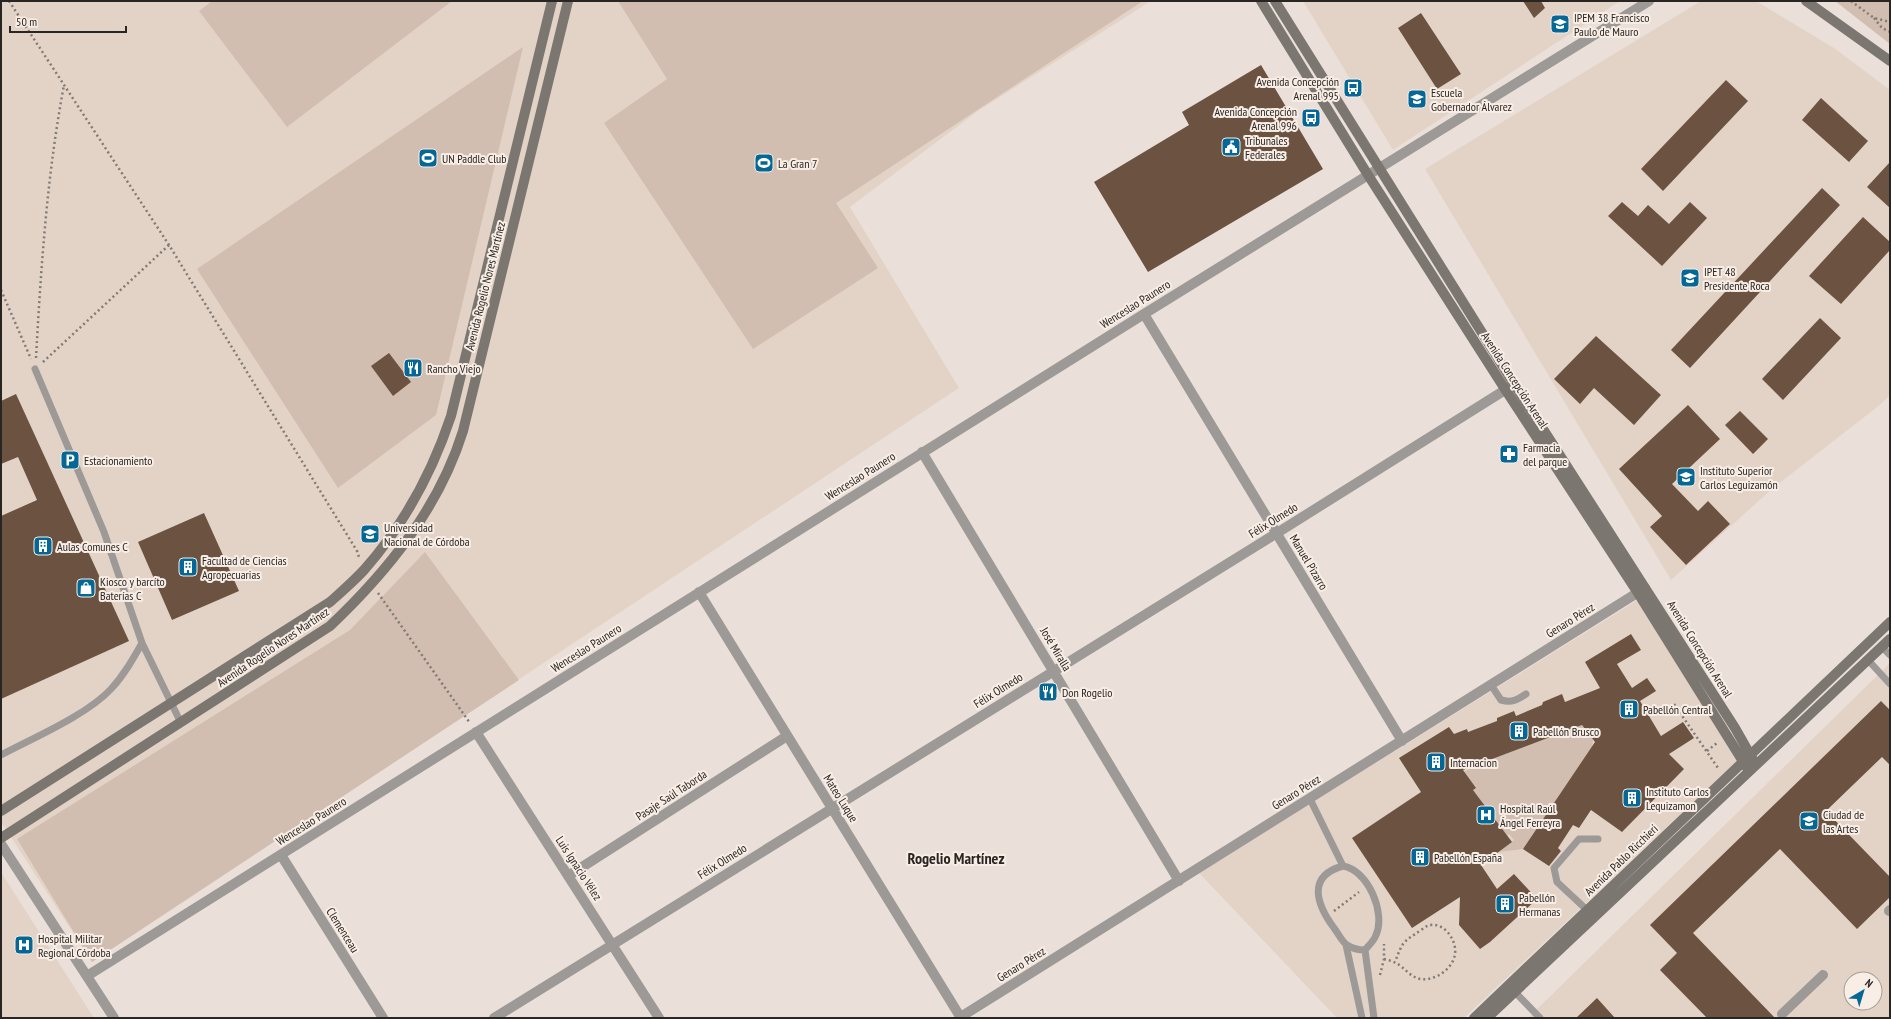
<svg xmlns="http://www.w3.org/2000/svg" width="1891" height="1019" font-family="'PT Sans Narrow',sans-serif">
<rect width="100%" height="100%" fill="#eae0d9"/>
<!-- built -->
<path fill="#e3d3c7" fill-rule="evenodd" d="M1,1H1151L978,111L850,207L959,388L92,962L1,822Z
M1303,1H1620L1393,150Z
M1701,1H1756L1834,48L1890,90V395L1881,404L1772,489L1671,580L1425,169Z
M1644,596L1742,756L1464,1018H1337L1199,873Z
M1890,663V1018H1528ZM1851,979H1875V1003H1851Z
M1,872L94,1018H1Z"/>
<!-- green -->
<path fill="#d2beb0" d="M212,1H452L287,127L199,11Z
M618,1H1143L836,203L878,268L753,349L604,123L667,79Z
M1835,1H1890V44Z
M523,47L436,415L338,488L197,269Z
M425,552L519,680L92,962L17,839L350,630Z
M1581,724L1593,740L1592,747L1523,849L1498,852L1514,840L1509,834L1507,836L1473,790L1475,788L1463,773L1473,766L1575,728Z"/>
<!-- building -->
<path fill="#6c5341" d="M1523,1H1541L1545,8L1534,18Z
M1421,13L1461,74L1437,89L1398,28Z
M1261,65L1323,169L1148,272L1094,182L1189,125L1182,112Z
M1726,80L1748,101L1663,191L1641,169Z
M1821,98L1868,141L1849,162L1802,120Z
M1890,162V208L1867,187Z
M1822,188L1840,205L1690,368L1671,350Z
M1622,202L1638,216L1648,205L1669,224L1690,202L1707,218L1662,266L1608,216Z
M1863,217L1890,242V250L1841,304L1809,276Z
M1820,318L1841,338L1783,400L1762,379Z
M1596,336L1661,395L1634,425L1594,388L1580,404L1554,379Z
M389,353L411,382L393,396L371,366Z
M16,394L129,641L1,699V516L37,500L18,457L1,464V401Z
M1688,405L1720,439L1672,484L1698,511L1708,501L1730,524L1686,565L1650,527L1662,516L1619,469Z
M1740,411L1768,439L1753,454L1725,425Z
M204,513L239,591L172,620L138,542Z
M1631,634L1641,650L1617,664L1632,688L1647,678L1656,691L1640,701L1661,736L1683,722L1694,738L1669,754L1684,769L1622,832L1591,810L1579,828L1573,825L1558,848L1561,851L1549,866L1523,849L1595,742L1582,725L1463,770L1476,788L1473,790L1512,842L1481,865L1497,889L1514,874L1537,899L1490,942L1480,949L1459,925L1460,897L1412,928L1352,838L1421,792L1399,758L1449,727L1454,734L1467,729L1468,732L1497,721V718L1514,711L1516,716L1542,705L1543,702L1562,694L1565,702L1600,688L1585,662Z
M1881,701L1890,710V765L1882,757L1826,811L1890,877V897L1857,929L1780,849L1693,933L1775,1018H1707L1660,970L1677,953L1650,925Z
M1597,998L1615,1018H1576Z"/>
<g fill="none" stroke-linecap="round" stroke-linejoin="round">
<!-- path -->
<path stroke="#817b76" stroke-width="2.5" stroke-dasharray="2 3" stroke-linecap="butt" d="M9,1L169,245L357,551L359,557
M1851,1L1874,18L1890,22
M1874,18L1882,28L1890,32
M1,290L31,359
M36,358C41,267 47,175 64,85
M43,362L169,245
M378,593L470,723
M1674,704L1718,768
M1707,751L1717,743
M1334,911L1359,892
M1384,959C1388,960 1392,961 1396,963C1404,967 1411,978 1421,979C1435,981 1453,969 1455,954C1457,941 1445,923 1431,925C1427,925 1424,928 1421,930C1402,943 1403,941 1395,962
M1380,975L1384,959V944"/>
<!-- lane -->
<path stroke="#9d9996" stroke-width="7" d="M35,369L104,532L142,643L181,723
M1882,647L1890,655
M1868,660L1890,684
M1491,685L1501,700C1512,703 1517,700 1526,694
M1,755C33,738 87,715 111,689C124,675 133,659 142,643
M1310,799L1343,866
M1343,866C1368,870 1386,913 1376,935C1374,941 1369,945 1365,950C1358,950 1353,949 1347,945C1342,942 1338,933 1334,928C1317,905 1306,876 1343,866Z
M1587,910L1557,882L1554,868L1579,839H1598
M1346,945L1362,1018
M1365,950L1374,1018
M1515,992L1540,1018"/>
<!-- street -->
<path stroke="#9d9996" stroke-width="10" d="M1144,314L1402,741
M922,452L1179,881
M699,592L961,1018
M476,732L659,1018
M1,844L114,1018
M281,855L383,1018
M568,876L787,736
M1889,911L1890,910
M87,976L1144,314L1649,1
M1782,1014L1823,975
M494,1018L1277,533L1513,385
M959,1018L1645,588"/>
<!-- secondary -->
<path stroke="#7c7671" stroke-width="10" d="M1261,1L1368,175L1505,389L1638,593L1749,771
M1275,1L1514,384L1735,728L1756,765
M1806,1L1890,61
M1,811L330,602C341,592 353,582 364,570C403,526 432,473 451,416L552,1
M1,838L330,626C388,571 439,508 463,431L568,1
M1474,1018L1890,622
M1487,1018L1890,639"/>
</g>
<!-- icons -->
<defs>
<symbol id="school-square" viewBox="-11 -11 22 22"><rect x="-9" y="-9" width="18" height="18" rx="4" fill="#056796" stroke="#f8eee6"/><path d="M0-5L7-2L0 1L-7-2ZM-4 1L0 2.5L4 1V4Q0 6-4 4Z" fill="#fff"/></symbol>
<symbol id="bus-square" viewBox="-11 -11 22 22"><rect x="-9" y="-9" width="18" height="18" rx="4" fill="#056796" stroke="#f8eee6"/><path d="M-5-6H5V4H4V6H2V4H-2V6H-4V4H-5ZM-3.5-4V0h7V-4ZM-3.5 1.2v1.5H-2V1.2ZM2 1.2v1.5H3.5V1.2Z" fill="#fff"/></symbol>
<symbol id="civic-square" viewBox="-11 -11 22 22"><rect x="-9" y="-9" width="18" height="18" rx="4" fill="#056796" stroke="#f8eee6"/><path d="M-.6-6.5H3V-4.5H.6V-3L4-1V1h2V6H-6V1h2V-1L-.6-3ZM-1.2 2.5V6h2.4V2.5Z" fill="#fff"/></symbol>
<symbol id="stadium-square" viewBox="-11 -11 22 22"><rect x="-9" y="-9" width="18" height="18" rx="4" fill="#056796" stroke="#f8eee6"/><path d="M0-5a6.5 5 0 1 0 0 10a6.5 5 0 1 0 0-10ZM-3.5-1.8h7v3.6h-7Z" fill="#fff"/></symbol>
<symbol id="restaurant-square" viewBox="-11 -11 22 22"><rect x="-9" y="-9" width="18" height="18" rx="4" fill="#056796" stroke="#f8eee6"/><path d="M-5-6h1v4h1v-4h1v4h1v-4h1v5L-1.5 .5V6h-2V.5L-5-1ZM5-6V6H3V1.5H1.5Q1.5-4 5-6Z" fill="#fff"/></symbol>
<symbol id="pharmacy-square" viewBox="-11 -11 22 22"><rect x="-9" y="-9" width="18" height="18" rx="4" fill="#056796" stroke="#f8eee6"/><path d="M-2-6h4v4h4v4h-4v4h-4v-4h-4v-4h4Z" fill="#fff"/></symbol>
<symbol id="parking-square" viewBox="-11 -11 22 22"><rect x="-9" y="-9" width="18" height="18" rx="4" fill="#056796" stroke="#f8eee6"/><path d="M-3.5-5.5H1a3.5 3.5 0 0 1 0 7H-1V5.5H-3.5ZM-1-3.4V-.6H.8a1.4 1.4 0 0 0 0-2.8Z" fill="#fff"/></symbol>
<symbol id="university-square" viewBox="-11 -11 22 22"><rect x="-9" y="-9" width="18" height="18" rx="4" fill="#056796" stroke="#f8eee6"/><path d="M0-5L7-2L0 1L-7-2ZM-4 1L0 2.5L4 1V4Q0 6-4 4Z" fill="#fff"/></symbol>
<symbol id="building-square" viewBox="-11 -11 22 22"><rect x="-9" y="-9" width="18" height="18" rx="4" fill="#056796" stroke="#f8eee6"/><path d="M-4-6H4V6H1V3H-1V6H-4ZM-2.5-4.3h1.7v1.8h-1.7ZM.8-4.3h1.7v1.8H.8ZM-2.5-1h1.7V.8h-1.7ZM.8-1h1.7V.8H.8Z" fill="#fff"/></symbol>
<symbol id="shop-square" viewBox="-11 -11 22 22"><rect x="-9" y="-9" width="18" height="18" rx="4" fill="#056796" stroke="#f8eee6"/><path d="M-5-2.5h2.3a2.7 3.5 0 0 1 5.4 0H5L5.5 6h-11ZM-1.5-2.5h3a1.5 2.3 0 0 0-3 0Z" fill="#fff"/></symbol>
<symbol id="hospital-square" viewBox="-11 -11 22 22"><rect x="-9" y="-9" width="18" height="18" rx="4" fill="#056796" stroke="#f8eee6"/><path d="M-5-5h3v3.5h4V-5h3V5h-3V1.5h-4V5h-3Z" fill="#fff"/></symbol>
</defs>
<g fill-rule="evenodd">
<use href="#school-square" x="1549" y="13" width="22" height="22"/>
<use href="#bus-square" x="1342" y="77" width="22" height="22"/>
<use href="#school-square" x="1406" y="88" width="22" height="22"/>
<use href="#bus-square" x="1300" y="107" width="22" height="22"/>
<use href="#civic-square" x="1220" y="136" width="22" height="22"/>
<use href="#stadium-square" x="417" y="147" width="22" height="22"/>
<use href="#stadium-square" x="753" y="152" width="22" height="22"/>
<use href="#school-square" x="1679" y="267" width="22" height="22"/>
<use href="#restaurant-square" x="402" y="357" width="22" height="22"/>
<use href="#pharmacy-square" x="1498" y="443" width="22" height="22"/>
<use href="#parking-square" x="59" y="449" width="22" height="22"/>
<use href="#school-square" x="1675" y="466" width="22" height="22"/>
<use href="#university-square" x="359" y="523" width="22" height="22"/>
<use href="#building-square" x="32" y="535" width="22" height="22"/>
<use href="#building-square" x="177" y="556" width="22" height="22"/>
<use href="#shop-square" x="75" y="577" width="22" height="22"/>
<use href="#restaurant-square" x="1037" y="681" width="22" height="22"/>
<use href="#building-square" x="1618" y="698" width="22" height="22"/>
<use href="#building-square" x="1508" y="720" width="22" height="22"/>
<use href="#building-square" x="1425" y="751" width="22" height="22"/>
<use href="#building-square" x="1621" y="787" width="22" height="22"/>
<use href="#hospital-square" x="1475" y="804" width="22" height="22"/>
<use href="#university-square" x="1798" y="810" width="22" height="22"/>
<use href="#building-square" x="1409" y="846" width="22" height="22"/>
<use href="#building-square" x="1494" y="893" width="22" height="22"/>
<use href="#hospital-square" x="13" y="934" width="22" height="22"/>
</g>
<g text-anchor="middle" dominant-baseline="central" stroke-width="4" stroke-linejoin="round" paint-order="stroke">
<!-- poi labels -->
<g font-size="12" fill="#292522" stroke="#f8eee6" text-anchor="start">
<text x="1574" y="17">IPEM 38 Francisco<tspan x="1574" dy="14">Paulo de Mauro</tspan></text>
<text x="1339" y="81" text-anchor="end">Avenida Concepción<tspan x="1339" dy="14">Arenal 995</tspan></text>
<text x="1431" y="92">Escuela<tspan x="1431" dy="14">Gobernador Álvarez</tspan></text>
<text x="1297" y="111" text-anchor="end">Avenida Concepción<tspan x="1297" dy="14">Arenal 996</tspan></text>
<text x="1245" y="140">Tribunales<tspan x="1245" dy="14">Federales</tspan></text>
<text x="442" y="158">UN Paddle Club</text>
<text x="778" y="163">La Gran 7</text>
<text x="1704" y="271">IPET 48<tspan x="1704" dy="14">Presidente Roca</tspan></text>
<text x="427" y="368">Rancho Viejo</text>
<text x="1523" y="447">Farmacia<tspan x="1523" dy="14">del parque</tspan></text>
<text x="84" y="460">Estacionamiento</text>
<text x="1700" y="470">Instituto Superior<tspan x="1700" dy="14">Carlos Leguizamón</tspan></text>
<text x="384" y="527">Universidad<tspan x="384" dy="14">Nacional de Córdoba</tspan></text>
<text x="57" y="546">Aulas Comunes C</text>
<text x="202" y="560">Facultad de Ciencias<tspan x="202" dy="14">Agropecuarias</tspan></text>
<text x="100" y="581">Kiosco y barcíto<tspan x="100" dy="14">Baterías C</tspan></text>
<text x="1062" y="692">Don Rogelio</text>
<text x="1643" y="709">Pabellón Central</text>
<text x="1533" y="731">Pabellón Brusco</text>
<text x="1450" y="762">Internacion</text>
<text x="1646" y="791">Instituto Carlos<tspan x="1646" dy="14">Lequizamon</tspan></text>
<text x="1500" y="808">Hospital Raúl<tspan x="1500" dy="14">Ángel Ferreyra</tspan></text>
<text x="1823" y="814">Ciudad de<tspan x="1823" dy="14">las Artes</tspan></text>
<text x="1434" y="857">Pabellón España</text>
<text x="1519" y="897">Pabellón<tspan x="1519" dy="14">Hermanas</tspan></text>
<text x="38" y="938">Hospital Militar<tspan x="38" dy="14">Regional Córdoba</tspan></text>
</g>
<!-- street labels -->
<g font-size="12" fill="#292522" stroke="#f8eee6">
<text transform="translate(485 286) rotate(-76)">Avenida Rogelio Nores Martínez</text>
<text transform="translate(1135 304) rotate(-32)">Wenceslao Paunero</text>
<text transform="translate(1515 380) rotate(57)">Avenida Concepción Arenal</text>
<text transform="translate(860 476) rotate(-32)">Wenceslao Paunero</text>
<text transform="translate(1273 520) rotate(-32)">Félix Olmedo</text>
<text transform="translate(1309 562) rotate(59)">Manuel Pizarro</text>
<text transform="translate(1570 620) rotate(-32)">Genaro Pérez</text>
<text transform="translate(273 647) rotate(-34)">Avenida Rogelio Nores Martínez</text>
<text transform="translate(586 648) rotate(-32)">Wenceslao Paunero</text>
<text transform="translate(1056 649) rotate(59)">José Miralla</text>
<text transform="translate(1700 649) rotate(58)">Avenida Concepción Arenal</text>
<text transform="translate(998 690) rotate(-32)">Félix Olmedo</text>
<text transform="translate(1296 792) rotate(-32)">Genaro Pérez</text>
<text transform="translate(671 795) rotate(-33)">Pasaje Saúl Taborda</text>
<text transform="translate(841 798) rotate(58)">Mateo Luque</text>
<text transform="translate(311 821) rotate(-32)">Wenceslao Paunero</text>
<text transform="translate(1621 860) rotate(-44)">Avenida Pablo Ricchieri</text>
<text transform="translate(722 861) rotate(-32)">Félix Olmedo</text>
<text transform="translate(579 868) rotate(57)">Luis Ignacio Vélez</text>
<text transform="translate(343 930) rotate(58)">Clemenceau</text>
<text transform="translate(1021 964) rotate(-32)">Genaro Pérez</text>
</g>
<!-- district labels -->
<g font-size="16" font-weight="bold" fill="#292522" stroke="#f8eee6">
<text x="956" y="858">Rogelio Martínez</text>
</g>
</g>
<!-- border -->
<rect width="1891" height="1019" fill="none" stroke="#292522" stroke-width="4"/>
<!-- north arrow -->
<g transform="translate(1863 991) rotate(38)"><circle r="19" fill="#f8eee6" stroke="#a59e98"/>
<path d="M0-3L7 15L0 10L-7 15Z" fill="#056796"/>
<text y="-6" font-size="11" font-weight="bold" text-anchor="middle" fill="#292522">N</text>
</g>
<!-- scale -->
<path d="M10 26v6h116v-6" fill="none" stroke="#292522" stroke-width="2"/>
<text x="16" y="26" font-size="12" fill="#292522" stroke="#f8eee6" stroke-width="3" paint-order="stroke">50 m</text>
</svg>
